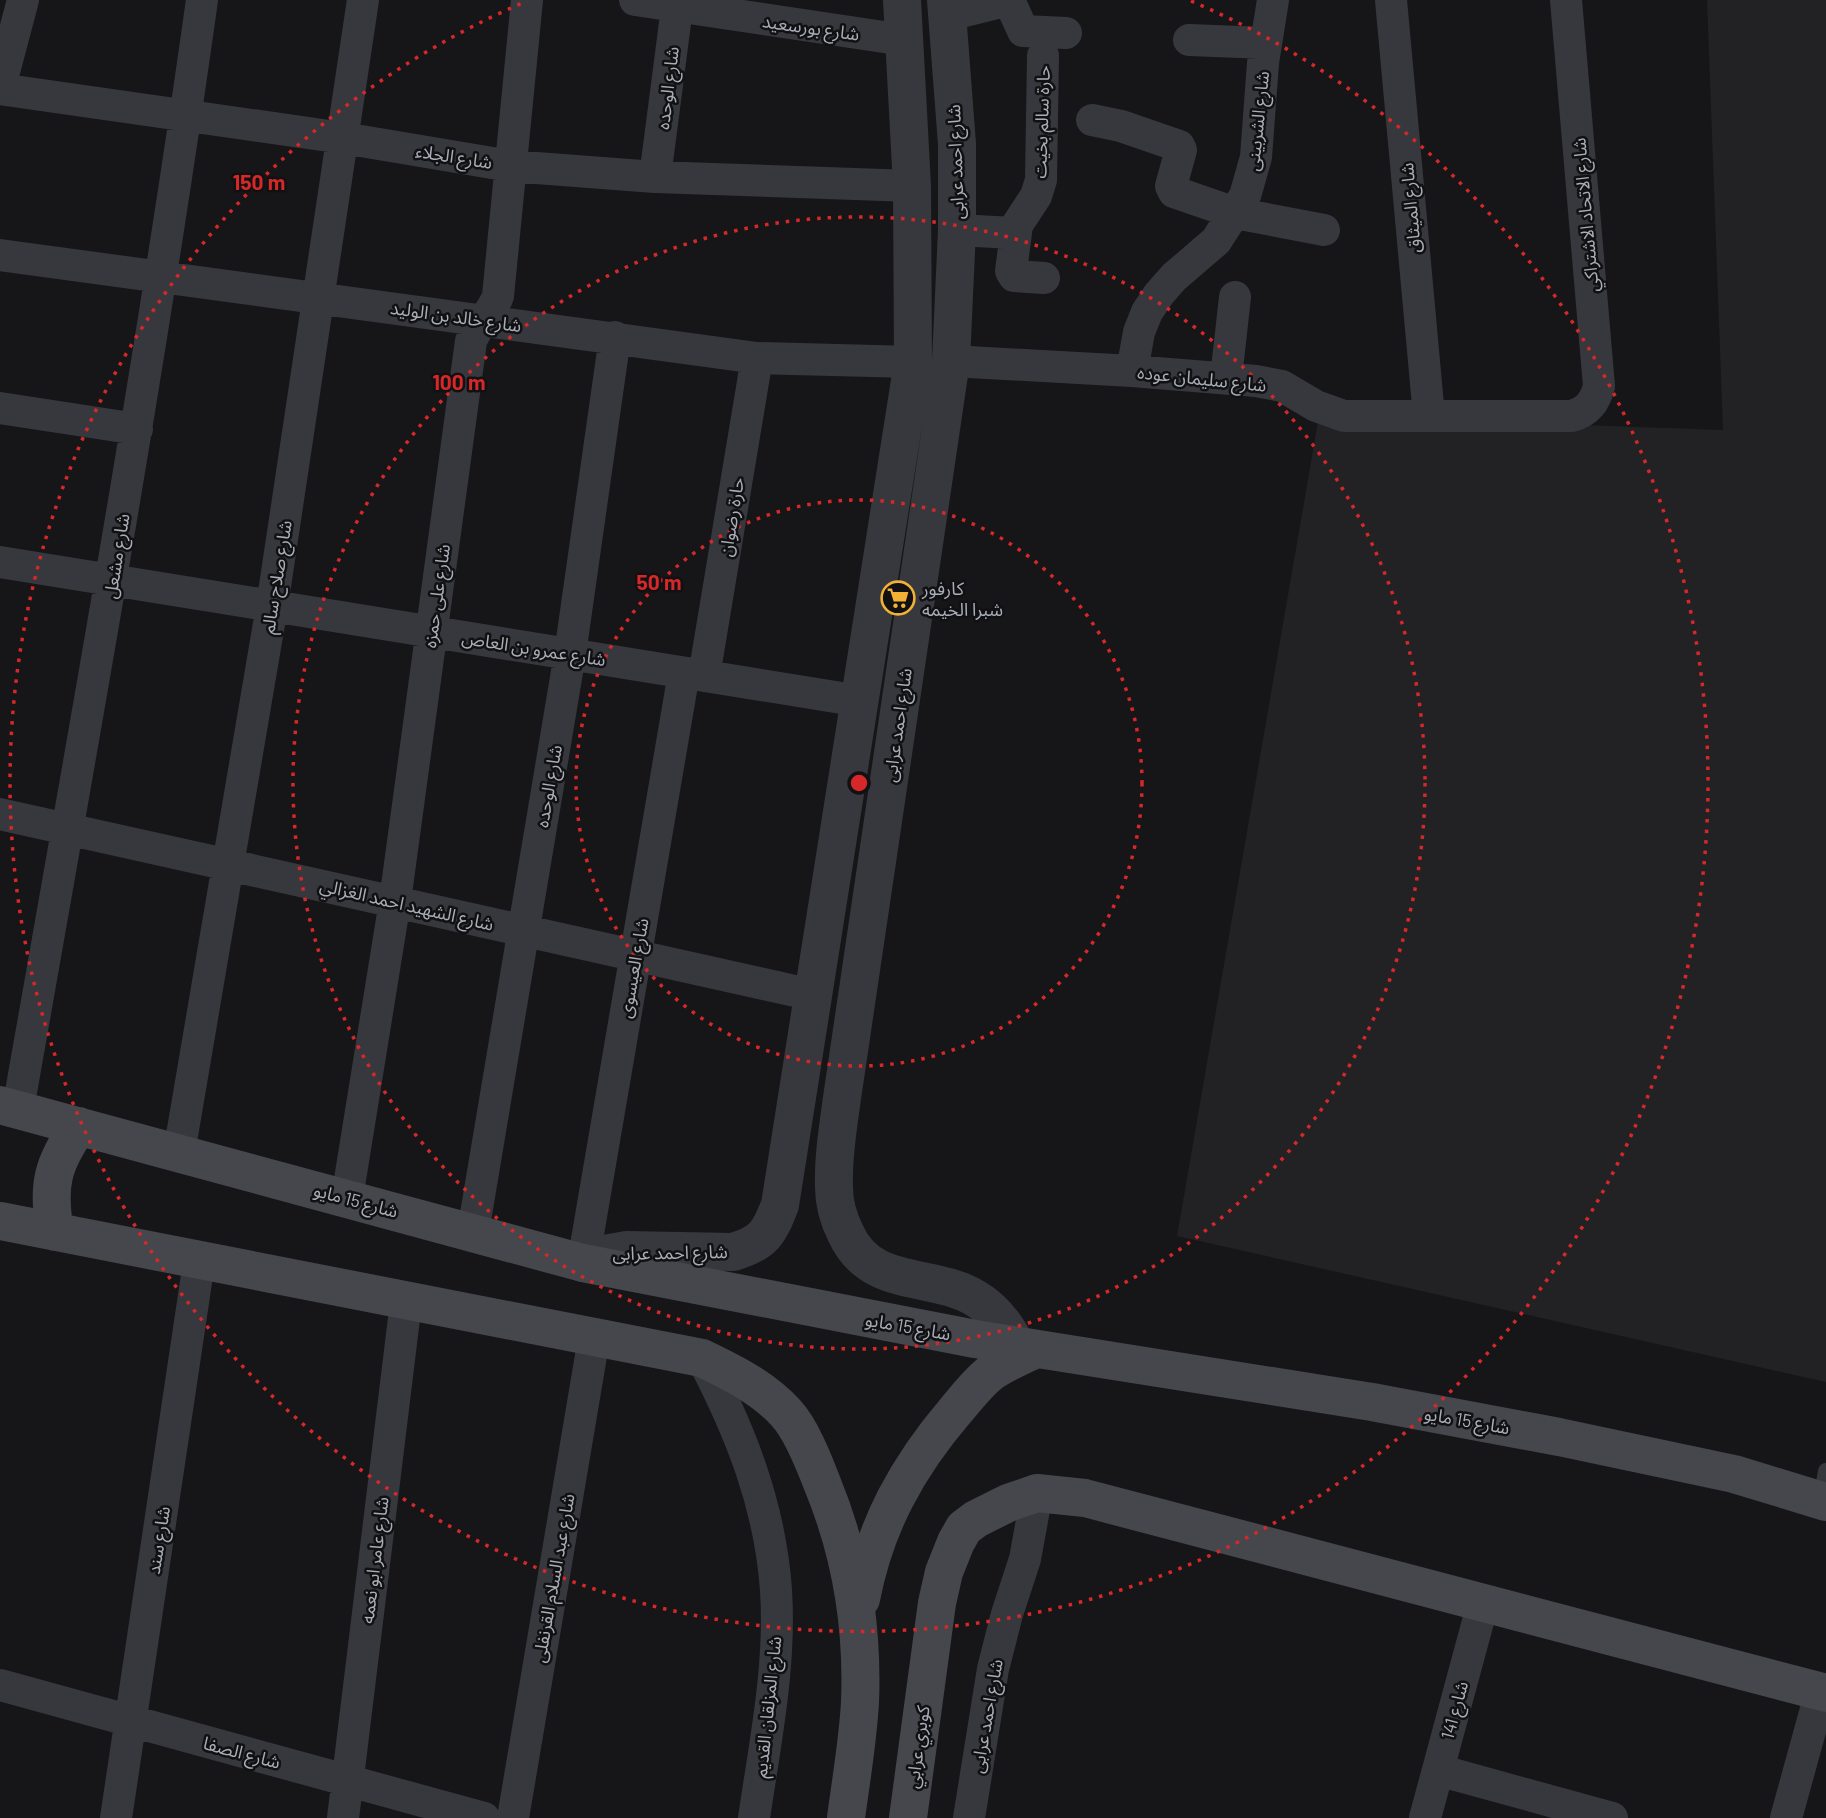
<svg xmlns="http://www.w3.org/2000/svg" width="1826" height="1818" font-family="Barlow,'Noto Sans Arabic',sans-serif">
<rect width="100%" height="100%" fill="#161618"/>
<!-- built -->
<path fill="#222225" d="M1707,0H1826V1382L1177,1236L1319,416L1723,430Z"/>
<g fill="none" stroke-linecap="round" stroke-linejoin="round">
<!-- service -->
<path stroke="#37383d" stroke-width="16" d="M1821,1500L1826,1471"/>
<!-- minor -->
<path stroke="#37383d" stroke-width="32" d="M635,0L904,40
M1391,0L1429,416
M949,15L1009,0L1023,31L1066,33
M1189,40L1266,43
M1043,56L1041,180L1036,196L1017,225L1011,271L1014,276L1044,278
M0,87L23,0
M0,89L343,138L510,166L655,177L912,186
M1092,120L1121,126L1179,146L1181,150L1171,186L1174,192L1235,213L1324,230
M655,177L678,0
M957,230L1014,233
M0,255L757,358L913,362
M951,361L1132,371L1256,381L1282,386L1316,406L1344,416H1572C1588,411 1595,402 1599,386L1566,0
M1132,371L1139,332L1147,312L1159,294L1174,277L1216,241L1245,196L1256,157L1263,63L1273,0
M1226,378L1235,297
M0,408L137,429
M0,562L860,701
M704,676L757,358
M0,814L813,995
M18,1109C83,740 150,371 202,0
M179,1153L272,606L363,0
M347,1198L395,901L471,341C478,324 492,313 498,296L527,0
M473,1232L570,654L615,337
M583,1263L684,673
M702,1358C741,1432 770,1506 776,1590C781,1666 765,1743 754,1818
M0,1685L484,1818
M1438,1770L1612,1818
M116,1818L199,1262
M343,1818L406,1302
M513,1818L594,1338
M969,1818L993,1669L1007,1614L1025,1559L1037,1493
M1425,1818L1483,1603
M1786,1818L1821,1691"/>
<!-- tertiary -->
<path stroke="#37383d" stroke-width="38" d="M946,0L957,144V230L951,361L842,1098C838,1127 833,1158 834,1188C834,1204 839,1220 846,1234C871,1289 931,1272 975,1298C994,1309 1006,1325 1016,1345
M583,1263L604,1254L627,1250L733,1252C764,1243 769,1233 780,1205L913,362L912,186L902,0"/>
<!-- secondary -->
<path stroke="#45474d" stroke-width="38" d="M0,1105L583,1263L975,1339L1372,1402L1559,1437L1734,1474L1826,1502
M0,1221L702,1358C733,1373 762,1387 786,1413C801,1429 814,1462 822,1483C851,1553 863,1627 860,1702C858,1740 851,1780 846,1818
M55,1232C47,1186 52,1164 79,1126
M861,1599C875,1525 908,1466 956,1410C968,1396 979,1381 993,1371C1007,1362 1022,1356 1036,1349
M908,1818L937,1603L944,1572L956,1542L964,1528L976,1519L1008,1503L1037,1493L1085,1498L1826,1693"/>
</g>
<!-- distance rings -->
<g fill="none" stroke="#d62828" stroke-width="3.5" stroke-dasharray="3.5 7">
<circle cx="859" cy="783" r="283"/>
<circle cx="859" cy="783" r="566"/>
<path d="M1191 1A849 849 0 1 1 527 1"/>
</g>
<!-- icons -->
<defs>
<symbol id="supermarket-ring" viewBox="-11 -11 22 22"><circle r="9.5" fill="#111113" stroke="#f2b134" stroke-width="1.5"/><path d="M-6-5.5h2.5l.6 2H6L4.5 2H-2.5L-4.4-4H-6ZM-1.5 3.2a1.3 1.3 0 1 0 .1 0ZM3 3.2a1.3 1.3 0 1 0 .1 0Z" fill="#f2b134"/></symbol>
</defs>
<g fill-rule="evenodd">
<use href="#supermarket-ring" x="879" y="579" width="38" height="38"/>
</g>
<g text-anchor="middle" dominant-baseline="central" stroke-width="5" stroke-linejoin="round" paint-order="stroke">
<!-- street labels -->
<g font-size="18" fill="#a8adb8" stroke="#111113">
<text transform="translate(811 27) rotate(8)">شارع بورسعيد</text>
<text transform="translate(667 88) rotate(-83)">شارع الوحده</text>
<text transform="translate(1257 121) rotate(-84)">شارع الشربينى</text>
<text transform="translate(1041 122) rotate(-88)">حارة سالم بخيت</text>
<text transform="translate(454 156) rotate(9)">شارع الجلاء</text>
<text transform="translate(955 162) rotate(-92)">شارع احمد عرابى</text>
<text transform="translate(1410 208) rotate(-95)">شارع الميثاق</text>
<text transform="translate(1585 215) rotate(-95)">شارع الاتحاد الاشتراكي</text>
<text transform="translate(456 316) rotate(8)">شارع خالد بن الوليد</text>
<text transform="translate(1202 378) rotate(6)">شارع سليمان عوده</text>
<text transform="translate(731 517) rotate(-81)">حارة رضوان</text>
<text transform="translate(116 556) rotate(-81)">شارع مشعل</text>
<text transform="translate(276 577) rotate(-81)">شارع صلاح سالم</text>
<text transform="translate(436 596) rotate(-82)">شارع على حمزه</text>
<text transform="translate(534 648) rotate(9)">شارع عمرو بن العاص</text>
<text transform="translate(897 725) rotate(-82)">شارع احمد عرابى</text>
<text transform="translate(548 786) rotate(-80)">شارع الوحده</text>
<text transform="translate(407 904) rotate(13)">شارع الشهيد احمد الغزالي</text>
<text transform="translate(633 968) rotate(-80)">شارع العيسوى</text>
<text transform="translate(356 1200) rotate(15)">شارع 15 مايو</text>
<text transform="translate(670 1252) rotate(-1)">شارع احمد عرابى</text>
<text transform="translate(908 1326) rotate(10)">شارع 15 مايو</text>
<text transform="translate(1467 1420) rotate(10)">شارع 15 مايو</text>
<text transform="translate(158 1540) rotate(-81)">شارع سند</text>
<text transform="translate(374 1560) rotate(-83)">شارع عامر ابو نعمه</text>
<text transform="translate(553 1578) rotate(-80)">شارع عبد السلام القرنفلى</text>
<text transform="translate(767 1707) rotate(-84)">شارع المزلقان القديم</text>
<text transform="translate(1454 1710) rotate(-75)">شارع 141</text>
<text transform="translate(986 1716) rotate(-80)">شارع احمد عرابى</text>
<text transform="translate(917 1747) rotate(-82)">كوبري عرابي</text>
<text transform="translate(242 1752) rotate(15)">شارع الصفا</text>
</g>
<!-- poi labels -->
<g font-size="18" fill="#a8adb8" stroke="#111113" text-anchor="start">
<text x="922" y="588">كارفور<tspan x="922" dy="21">شبرا الخيمه</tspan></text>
</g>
</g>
<circle cx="859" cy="783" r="10" fill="#d62828" stroke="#111113" stroke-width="3.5"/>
<g font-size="21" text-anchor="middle" font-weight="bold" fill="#d62828" stroke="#111113" stroke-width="5" stroke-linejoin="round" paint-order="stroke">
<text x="259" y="190">150 m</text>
<text x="459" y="390">100 m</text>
<text x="659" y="590">50 m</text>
</g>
</svg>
